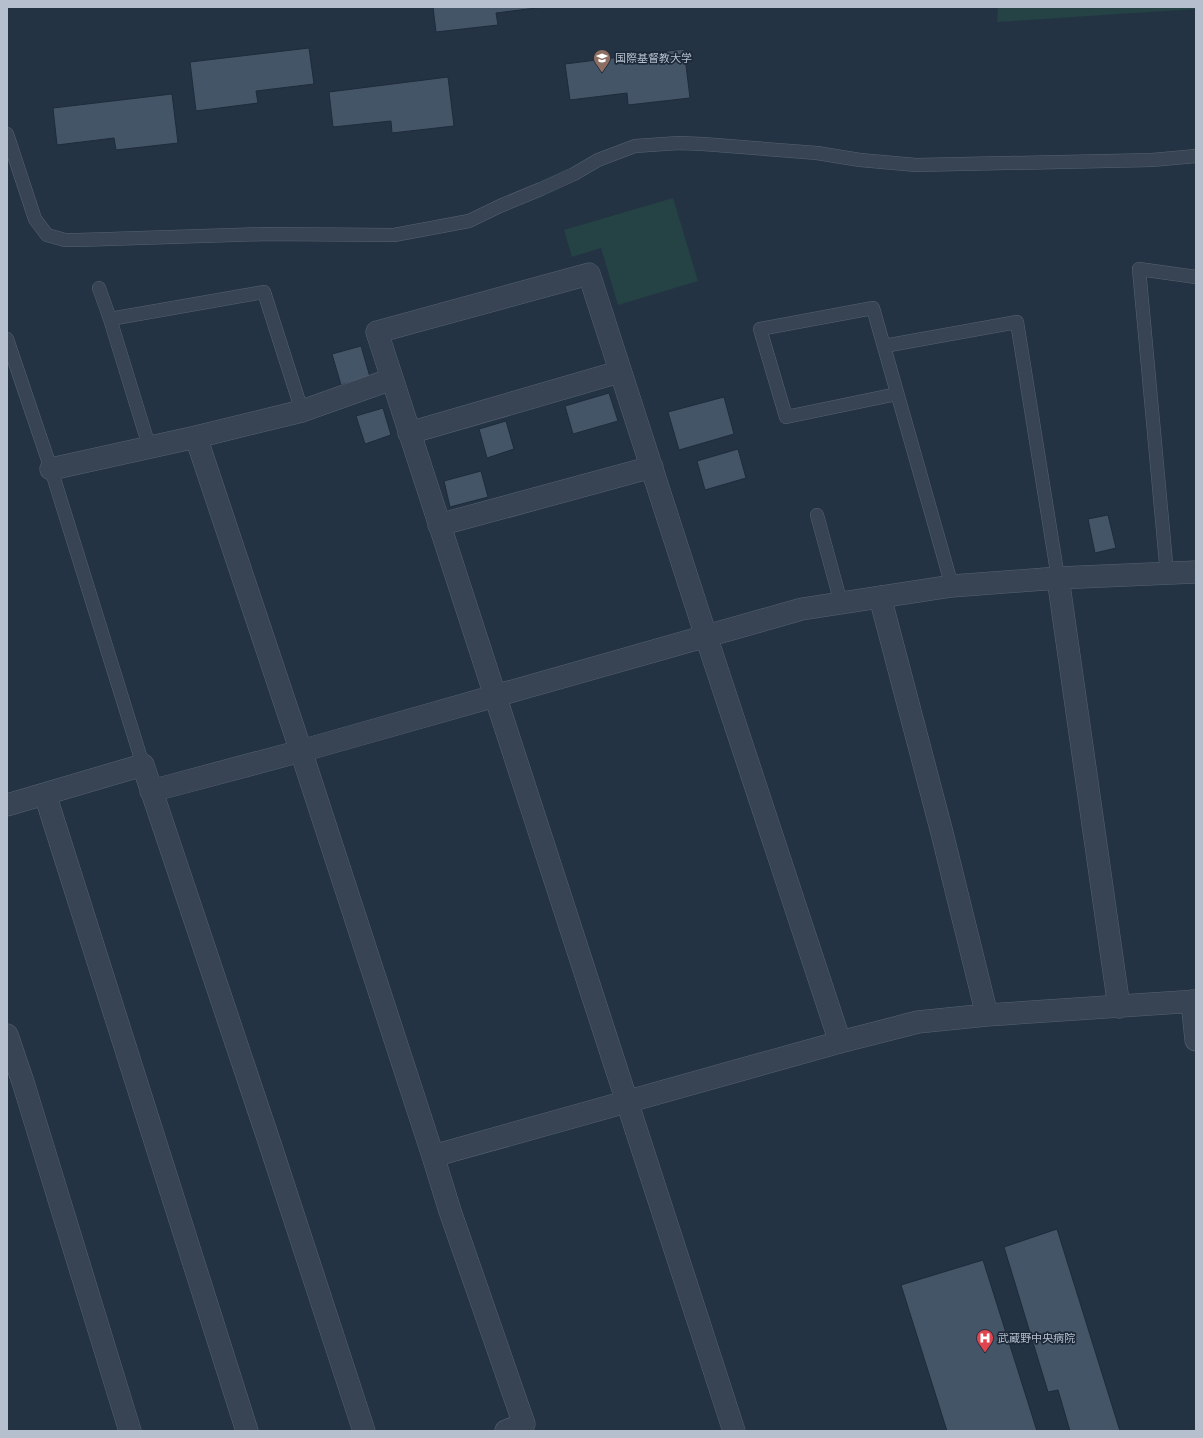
<svg xmlns="http://www.w3.org/2000/svg" width="1203" height="1438" font-family="'PT Sans Narrow','Noto Sans JP',sans-serif">
<rect width="100%" height="100%" fill="#233343"/>
<!-- green -->
<path fill="#254244" d="M998,7H1196V9L997,22Z
M673,198L698,281L618,305L601,248L572,257L564,230Z"/>
<!-- building -->
<path fill="#445568" stroke="#1f2b3a" d="M433,7H544L496,13L498,25L436,32Z
M309,48L314,84L256,91L258,103L196,111L190,62Z
M684,49L690,98L628,105L627,93L570,100L565,64Z
M448,77L454,126L392,133L391,121L333,127L329,92Z
M172,94L178,143L116,150L114,138L57,145L53,108Z
M361,346L370,377L341,385L332,354Z
M609,393L618,421L573,434L565,406Z
M724,397L734,434L679,450L668,412Z
M383,408L391,435L365,444L356,416Z
M506,421L514,449L487,458L479,429Z
M738,449L746,478L705,490L697,461Z
M481,471L488,497L450,507L444,481Z
M1108,515L1116,548L1095,553L1088,519Z
M1057,1229L1120,1431H1070L1058,1390L1048,1392L1004,1247Z
M983,1260L1037,1431H947L901,1285Z"/>
<g fill="none" stroke-linecap="round" stroke-linejoin="round">
<defs>
<path id="service" d="M7,134L35,219L47,235L65,240H78L267,234L394,235L469,221L500,206L541,189L574,174L598,160L635,146L679,143L703,144L817,153L860,160L916,165L1152,160L1196,156
M99,288L110,319L149,446
M110,319L264,292L302,411
M7,339L51,469L143,765
M884,346L1017,322L1058,578
M897,394L786,417L760,329L873,308L952,586
M817,515L841,603
M1167,574L1139,269L1196,277"/>
<path id="minor" d="M409,433L619,372
M196,437L301,751L433,1156L450,1211L524,1424L506,1431
M51,469L196,437L302,411L392,379
M439,525L652,467
M1058,578L1119,1007
M880,597L941,829L987,1015
M151,791L301,751L802,609L952,586L1058,578L1196,572
M45,794L247,1431
M7,805L143,765L271,1147L364,1431
M1192,1001L1196,1040
M7,1035L23,1082L130,1431
M433,1156L840,1042L918,1022L987,1015L1196,1001
M734,1431L377,332L589,274L706,636L840,1042"/>
</defs>
<!-- service casing -->
<use href="#service" stroke="#566270" stroke-width="14"/>
<!-- minor casing -->
<use href="#minor" stroke="#566270" stroke-width="23"/>
<!-- service -->
<use href="#service" stroke="#384453" stroke-width="13"/>
<!-- minor -->
<use href="#minor" stroke="#384453" stroke-width="22"/>
</g>
<!-- icons -->
<defs>
<symbol id="university-pin" viewBox="-11 -11 22 30"><path d="M0 17L-7.5 6A9.5 9.5 0 1 1 7.5 6Z" fill="#8d6e63" stroke="#1d2938"/><path d="M0-5L7-2L0 1L-7-2ZM-4 1L0 2.5L4 1V4Q0 6-4 4Z" fill="#fff"/></symbol>
<symbol id="hospital-pin" viewBox="-11 -11 22 30"><path d="M0 17L-7.5 6A9.5 9.5 0 1 1 7.5 6Z" fill="#e0444e" stroke="#1d2938"/><path d="M-5-5h3v3.5h4V-5h3V5h-3V1.5h-4V5h-3Z" fill="#fff"/></symbol>
</defs>
<g fill-rule="evenodd">
<use href="#university-pin" x="592" y="48" width="20" height="27"/>
<use href="#hospital-pin" x="975" y="1328" width="20" height="27"/>
</g>
<g text-anchor="middle" dominant-baseline="central" stroke-width="3.5" stroke-linejoin="round" paint-order="stroke">
<!-- poi labels -->
<g font-size="11" fill="#b5bfcd" stroke="#1d2938" text-anchor="start">
<text x="615" y="58">国際基督教大学</text>
<text x="998" y="1338">武蔵野中央病院</text>
</g>
</g>
<!-- border -->
<rect width="1203" height="1438" fill="none" stroke="#b5bfcd" stroke-width="16"/>
</svg>
